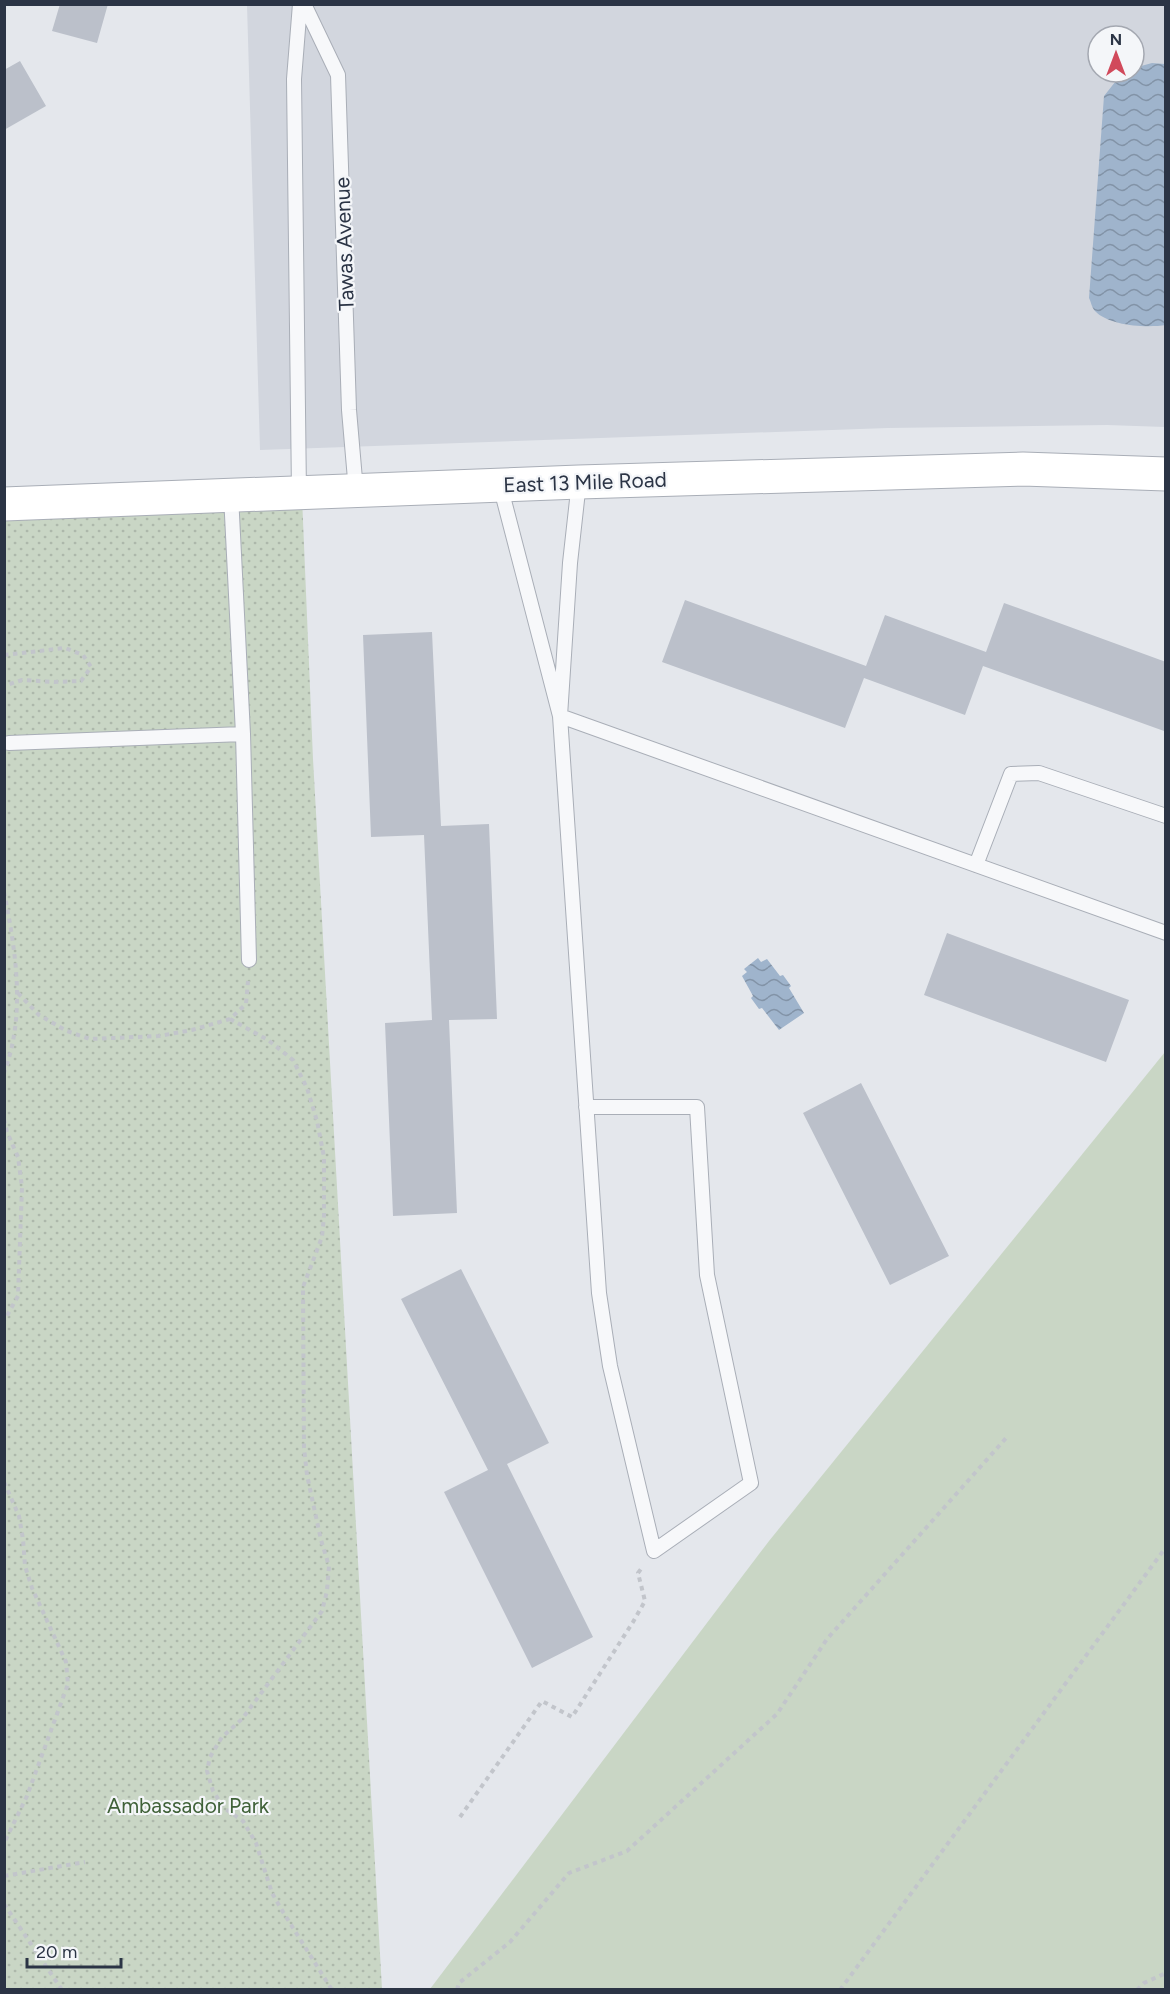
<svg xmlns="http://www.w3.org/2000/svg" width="1170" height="1994" font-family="Figtree,sans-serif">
<defs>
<pattern id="park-dots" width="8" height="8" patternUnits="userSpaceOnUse" patternTransform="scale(1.5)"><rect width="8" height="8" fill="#c9d6c5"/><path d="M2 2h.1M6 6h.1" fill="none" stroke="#adb8ab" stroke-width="1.8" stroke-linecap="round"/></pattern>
<pattern id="water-waves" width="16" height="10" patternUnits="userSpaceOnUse" patternTransform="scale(1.5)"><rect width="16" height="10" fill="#9fb4cc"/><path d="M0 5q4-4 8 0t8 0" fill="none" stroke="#8293a7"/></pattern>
</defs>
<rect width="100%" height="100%" fill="#e4e7ec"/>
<!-- built -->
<path fill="#d2d6de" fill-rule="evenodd" d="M247,5H1165V427L1107,425L888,428L260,450ZM1098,36H1134V72H1098Z"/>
<!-- grass -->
<path fill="#c9d6c5" d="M1165,1052V1989H430L769,1541Z"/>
<!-- park -->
<path fill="url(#park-dots)" d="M302,497L313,759L382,1989H5L4,507Z"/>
<!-- water -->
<path fill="url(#water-waves)" d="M1152,63L1165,64L1166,325C1146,328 1109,326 1095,311C1092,308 1091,302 1089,298L1104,96L1123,72H1134V68Z
M758,958L761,962L767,959L780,976L783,975L791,986L789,988L804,1013L779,1030L762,1008L759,1009L751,998L753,996L742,976L747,972L744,969Z"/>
<!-- building -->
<path fill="#bbc0ca" d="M60,4H108L97,43L52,31Z
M20,61L46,106L4,130V70Z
M685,600L866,666L885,615L986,652L1004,603L1166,662V726L1164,731L983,666L965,715L864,678L845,728L662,662Z
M432,632L441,826L489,824L497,1019L449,1020L457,1213L393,1216L385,1023L432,1020L424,835L371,837L363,635Z
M947,933L1129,1000L1106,1062L924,995Z
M861,1083L949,1256L890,1285L803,1113Z
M461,1269L549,1443L507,1464L593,1637L532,1668L444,1492L488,1470L401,1299Z"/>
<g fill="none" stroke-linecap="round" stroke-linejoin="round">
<defs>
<path id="lane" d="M304,4L338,75L349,410L356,491
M500,485L560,716L570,563L579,482
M299,493L294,79L300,4
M231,495L243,734L249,960
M9,743L243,734
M976,865L1011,774L1039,773L1166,816
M586,1107H697L707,1275L751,1483L654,1551L610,1366L599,1293L560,716L1166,933"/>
<path id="secondary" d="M4,504L579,482L1023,469L1166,474"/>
</defs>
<!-- lane casing -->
<use href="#lane" stroke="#a9aeb7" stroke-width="16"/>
<!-- secondary casing -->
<use href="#secondary" stroke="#a9aeb7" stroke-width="35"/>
<!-- path -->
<path stroke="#c2c5cb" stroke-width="4" stroke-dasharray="4.5 4.5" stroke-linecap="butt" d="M4,655L65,648L83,655L91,667L81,681L54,682L22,680L4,686
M4,892C16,952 26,1015 4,1073
M18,993L39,1015L67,1031L90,1039L159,1036L192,1030L230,1019L246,1004L248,981
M230,1019L268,1040L293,1060L307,1088L317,1121L324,1157V1216L322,1237L303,1287L304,1448L307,1475L321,1540L329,1566L327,1591L322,1611L242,1719L222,1737L210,1757L207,1771L213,1791L224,1808L243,1821L256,1843L272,1893L283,1912L332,1990
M4,1119L7,1132L18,1157L22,1187L18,1296L4,1321
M4,1482L19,1516L23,1539L25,1566L32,1588L66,1662L68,1684L27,1796L4,1843
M460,1817L542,1701L572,1717L633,1622L645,1601L638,1573L641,1569
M4,1876L85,1862
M4,1904L62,1990
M457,1990L459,1983L510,1942L569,1873L627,1851L777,1714L827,1639L1007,1437
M840,1990L1166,1547
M1137,1990L1144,1983L1166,1973"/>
<!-- lane -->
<use href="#lane" stroke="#f7f8fa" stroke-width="14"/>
<!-- secondary -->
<use href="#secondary" stroke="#fff" stroke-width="33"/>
</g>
<g text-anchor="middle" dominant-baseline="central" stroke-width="4.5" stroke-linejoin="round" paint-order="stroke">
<!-- street labels -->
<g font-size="21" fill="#2b3445" stroke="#f4f6f9">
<text transform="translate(344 244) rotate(-92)">Tawas Avenue</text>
<text transform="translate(585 482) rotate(-2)">East 13 Mile Road</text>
</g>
<!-- park labels -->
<g font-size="21" fill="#3f6138" stroke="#f4f6f9">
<text x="188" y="1805">Ambassador Park</text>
</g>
</g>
<!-- border -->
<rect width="1170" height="1994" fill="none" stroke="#2b3445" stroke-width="12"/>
<!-- north arrow -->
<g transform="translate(1116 54)"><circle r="28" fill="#f4f6f9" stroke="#a4a8b1" stroke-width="1.5"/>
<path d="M0-4.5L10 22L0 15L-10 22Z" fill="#d1495b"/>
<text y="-9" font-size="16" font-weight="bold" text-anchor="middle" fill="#2b3445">N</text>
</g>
<!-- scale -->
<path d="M27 1958v9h94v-9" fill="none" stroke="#2b3445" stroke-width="3"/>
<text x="36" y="1958" font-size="18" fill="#2b3445" stroke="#f4f6f9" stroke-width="4.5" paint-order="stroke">20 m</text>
</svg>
